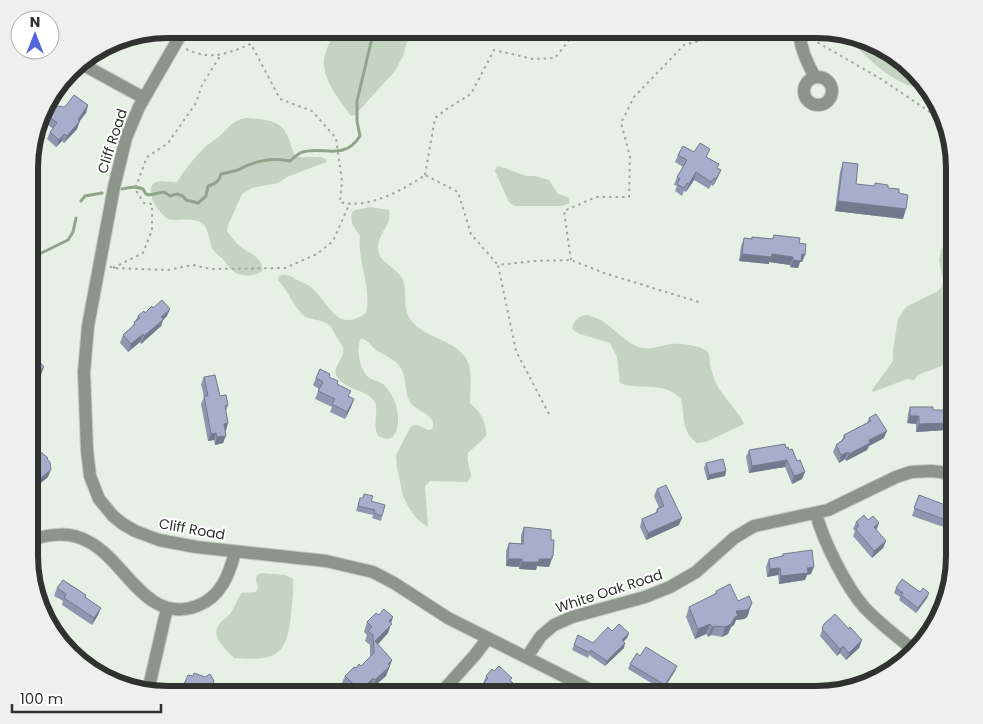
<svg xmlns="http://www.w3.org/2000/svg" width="983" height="724" font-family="Poppins,sans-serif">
<rect width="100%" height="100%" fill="#e6f0e5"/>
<!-- green -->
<path fill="#c4d3c2" d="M335,29H411L403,56L395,71L355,115L351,116C340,100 322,80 324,59C326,48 332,39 335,29Z
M848,38L900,58L927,90C891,84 875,64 849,40Z
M246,118C260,119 281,119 287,135C291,142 291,150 296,157H321L327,160L326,162L287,177L278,183L252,188L242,194L228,225L227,231C231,237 236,243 241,247C250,254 264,258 262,271C255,277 240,277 233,271C229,268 226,263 223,259C219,256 214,252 212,248C209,240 209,229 202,223C191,216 174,222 168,219C159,214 144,192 154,183C160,179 170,183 177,182C185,170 193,159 204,148C209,143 215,140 220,136C229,127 233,120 246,118Z
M497,166L505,168L526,176H535L549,180L558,194L568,197L570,203L562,206H514L509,202L495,171Z
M370,207L389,210C393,224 377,234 378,249C379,263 396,267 402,278C408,290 402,306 410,319C424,340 461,339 469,365C472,376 470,391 470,403C480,412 487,422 486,436L468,453C468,454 467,461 468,462C469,471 475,475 467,482L430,481L425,486L428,527L417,519L409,508L403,496L397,468L396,455L411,426L417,425L428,430L432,429C439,415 416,412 410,402C404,392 407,379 401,368C396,360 384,355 376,350C371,346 368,340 361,338C356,349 359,365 366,375C370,380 378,381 383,384C394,393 401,414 397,427C397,431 394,435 392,438L386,439L378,436C372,423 379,412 375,402C369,390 345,390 337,377C331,366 345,360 343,349C343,345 339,342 338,339C335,335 333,329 330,326C322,318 308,321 302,314C292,304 288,290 278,280L279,276C286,273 291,276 297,280C302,282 307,284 311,287C329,303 337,334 366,313C372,286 357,262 360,236C354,226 350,225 352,212L355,210Z
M945,247L954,248V361L918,375L914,380L907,379L873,392L872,390L893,361V350L898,319L906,307L936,292L941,288L943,281L939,260L941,249Z
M586,315C608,318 619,339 638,347C651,351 660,345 672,344C680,343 705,346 708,353C710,356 710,362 710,365C713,374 715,383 720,390C725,398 743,418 744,424L706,442L697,443C681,431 685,418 681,399C678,397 675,393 672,392C656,383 636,390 620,383L617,357L610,343L580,334L572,329C574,320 577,317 586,315Z
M262,573L285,575L293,579C294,591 292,602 291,614C287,657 275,661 234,658C225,648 208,636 221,622C224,619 227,617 230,614C235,607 237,599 242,593L256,592L258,589L256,579L257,575Z"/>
<!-- water -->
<path fill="#90a58c" d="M30,250C48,269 40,279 30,298Z"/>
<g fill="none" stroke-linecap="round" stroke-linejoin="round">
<!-- stream -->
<path stroke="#90a58c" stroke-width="3" d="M122,189C130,187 136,186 143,189L146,194L149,195L164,192L170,196L177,194L183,196L186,200L198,203L206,196L208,186C215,184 219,182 221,174C227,172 235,172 240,169C254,161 274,157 290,161C293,158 297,155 300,153C321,144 343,163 360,136L357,121V101L372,38L378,29
M81,201L85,196L102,193
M33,257L68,240L73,232L76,218"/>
<defs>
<path id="minor" d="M184,29L139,107L126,138L114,187L88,326L84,372L87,450L90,476L99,499L113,516L123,524L135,531L159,540L196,547L326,561L373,572L394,583L448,618L601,695
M799,29C800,47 806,61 815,77
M78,62L144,98
M804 91a14 14 0 1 1 28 0a14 14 0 1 1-28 0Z
M816,514C824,542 845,585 864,607C879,623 897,637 914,650
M30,540C50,534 70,531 89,542C126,561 146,625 197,606C221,597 229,575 235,552
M527,657L541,636L554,625L572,617L645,597L670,587L696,572L734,538L754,526L828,510L896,477L911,472L931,471L941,472L954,477
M148,691L167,608
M439,695L475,655L488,638"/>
</defs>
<!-- minor casing -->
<use href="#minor" stroke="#c1cac0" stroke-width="14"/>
<!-- path -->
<path stroke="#a0a89f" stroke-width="2" stroke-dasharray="2.5 4" stroke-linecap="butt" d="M692,29L698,42
M812,39L881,79L930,112L940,108
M186,49C212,61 225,54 251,44L280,99L312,111L336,138L342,181L340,202C366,210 404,190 425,175L458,192L471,234L498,265
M425,175L435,118L448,108L471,94L494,50L533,59L555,58L578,29
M571,260L564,211L596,197H629L630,156L621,123L634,97L684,45L746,29
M110,266L112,268L168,270L193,265L211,269L285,268L317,254L333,241L349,205
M113,268L143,253L152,230V204L144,203L135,189L147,157L168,143L196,103L202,85L220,56
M549,414L516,351L498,265L534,261L571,260L604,273L702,303"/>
<!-- minor -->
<use href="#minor" stroke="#8c958a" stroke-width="12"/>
</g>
<!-- wall -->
<path fill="#8f96af" d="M88,105L86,113L79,121L77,129L64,143L62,141L56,147L47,139L50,132L53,129L47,124L49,116L65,107Z
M694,152L707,157L719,164L717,168L721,170L718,177L713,186L711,185L709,189L694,180L686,192L684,191L682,196L675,191L677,186L674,185L677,177L683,167L675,162L678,155Z
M843,162L856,184L874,186L875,183L888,188L899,193L903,219L835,211L840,172Z
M774,235L799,243L805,255L802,262H800L798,268L790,267V265L769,262V264L739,261L741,246L744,238L751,239L752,237L772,239Z
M145,313L167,316L163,320L161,326L141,344L140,342L128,352L120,343L123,335L132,327L138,316Z
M30,362L41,375L32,382L30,379Z
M204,377L220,396L228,405L226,411L228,423L225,431L223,443L215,445L214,440L208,441L201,404L204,397L201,384Z
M329,377L337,384L349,397L351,407L345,419L330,412L332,407L315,399L319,389L313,385L316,378Z
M910,407L933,410L950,423L947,430L916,432V424L907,423L908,414Z
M869,418L884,438L869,446L867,450L846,461L845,459L839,463L833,452L836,445L842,440L844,435L867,423Z
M30,443L48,458L47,460L48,477L35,488L32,487L30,480Z
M786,448L789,450L805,472L802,479L792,484L785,467L749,473L746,457L749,450Z
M706,463L726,471L725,476L707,480L704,468Z
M657,489L679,525L646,540L640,527L642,519L655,514L657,509L659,508L654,496Z
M364,494L382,516L381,521L372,518L373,515L356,511L360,498H363Z
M919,495L947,509L954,512V525L952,530L912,516Z
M868,520L879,523L876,530L886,541L883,548L872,558L853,536L855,531L853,529L856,522Z
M524,527L551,564H550L549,567L537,566L536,570L519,569V567L506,566V551L509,543L521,544V535Z
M783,554L811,574L807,575L805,580L779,584L778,575L767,577L766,567L769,559L782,556Z
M57,588L85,597L98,615L92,625L62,605L63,601L54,596Z
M896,588L920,592L929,593L927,598L916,613L899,600L900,597L894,593Z
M716,591L738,601L749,613L747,617L744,619L736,620L734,625L731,627L728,634L722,637L711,635L708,637L706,634L695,639L686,617L689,607L715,594Z
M367,622L391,623L388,633L377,644L392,660L386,676L371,689L370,688L363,695H351L341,685L345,676L356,668L361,666L370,657V645L365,641L367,635L364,632Z
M824,624L849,629L862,640L859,648L846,660L840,653L837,656L820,636Z
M612,631L629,633L627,638L624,641V648L605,666L589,655L588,658L572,650L578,635L593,643Z
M640,656L677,666L675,671L663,690L628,669L630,664Z
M903,659L884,675L887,667Z
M494,671L511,681L516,686L512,695H484L480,691L486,676Z
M184,684L213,685L225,695H188L181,692Z"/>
<!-- shaded-wall -->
<path fill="#747a8e" d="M88,105L86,113L76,126L80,121L77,129L64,143L67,136Z
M64,134L62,141L56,147L59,140Z
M721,170L718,177L713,186L716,179Z
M696,172L694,180L686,192L689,184Z
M838,201L906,209L903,219L835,211Z
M742,254H772L793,257L790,265L769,262V264L739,261Z
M802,254L805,255L802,262H800L798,268L790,267L793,260Z
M170,309L167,316L163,320L161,326L141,344L144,336L161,317Z
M143,334L140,342L128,352L131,344Z
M44,367L41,375L32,382L35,374Z
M354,399L351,407L345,419L347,412Z
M910,416H919L916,424L907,423Z
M228,423L226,431L221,432L224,424Z
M950,423L947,430L916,432L919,424Z
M887,431L884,438L869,446L867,450L846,461L849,454L869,440Z
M216,433L214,440L208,441L211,434Z
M226,436L223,443L215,445L217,437Z
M848,452L845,459L839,463L841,455Z
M787,460L785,467L749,473L752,466Z
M51,470L48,477L35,488L38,480Z
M726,471L725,476L707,480L709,475Z
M805,472L802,479L792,484L794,476Z
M682,518L679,525L646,540L648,533Z
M879,523L876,531L874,527Z
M886,541L883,548L872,558L874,551Z
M552,556H553L549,567L537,566L536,570L519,569L522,562Z
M508,559H522L519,567L506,566Z
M814,567L811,574L807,575L805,580L779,584L781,576L807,568Z
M780,568L778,575L767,577L770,569Z
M929,593L927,598L916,613L918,608Z
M752,603L747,617L744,619L736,620L734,625L731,627L728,634L722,637L725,627L736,611Z
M101,608L98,615L92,625L94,618Z
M393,617L388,633L374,649L375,641L389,621Z
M710,624L706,634L695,639L698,629Z
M715,626L711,635L708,637L712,627Z
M629,633L627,638L620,645L622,640Z
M862,640L859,648L846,660L849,653Z
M625,643L624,648L605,666L607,661Z
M843,646L840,653L837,656L840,649Z
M392,660L386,676L371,689L375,680Z
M677,666L675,671L663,690L665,685Z
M373,678L370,688L363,695H359L361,691Z
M516,686L514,693L512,695L510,693Z"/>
<!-- building -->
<path fill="#a6aecb" stroke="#747a8e" d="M74,95L88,105L78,120L80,121L67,136L64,134L59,140L50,132L57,123L49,116L58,106L65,107Z
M700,143L710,149L706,157L719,164L717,168L721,170L716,179L714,178L711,182L696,172L689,184L687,183L684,188L677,184L680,179L677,177L687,160L678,155L683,146L694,152Z
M843,162L858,164L856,184L875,186V183L888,185V188L899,189V193L908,195L906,209L838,201Z
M774,235L800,238L799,243L806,244L805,255L802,254L801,261L793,260V257L772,254L771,257L742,254L744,238L752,239V237L773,239Z
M162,300L170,309L161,317L164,319L144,336L143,334L131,344L123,335L135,324L134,322L140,318L138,316L144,311L145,313L152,306L153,308Z
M36,357L44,367L35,374L30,369V362Z
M320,369L330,374L329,377L338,381L337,384L351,391L348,396L354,399L347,412L332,404L335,399L318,391L323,382L316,378Z
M215,375L220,396L226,395L228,405L225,406L228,423L224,424L226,436L217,437L216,433L211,434L204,396H208L204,377Z
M910,407H933V410H950V423L919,424V416H910Z
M876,414L887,431L869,440L870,443L849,454L848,452L841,455L836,445L845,438L844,435L871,421L869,418Z
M30,443L48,458L47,459L50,462L51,470L38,480H35L33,473L30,470Z
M785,444L786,448L788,447L789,450L792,449L797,461L800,460L805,472L794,476L787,460L752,466L749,450Z
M723,459L726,471L709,475L706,463Z
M666,485L682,518L648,533L642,519L658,512L657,509L664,506L657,489Z
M364,494L373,496L371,501L385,505L382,516L374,513L375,510L358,506L360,498H363Z
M919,495L948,506L947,509L954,512V523L914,508Z
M864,515L868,520L873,516L879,523L874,527L886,541L874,551L856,529L859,525L856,522Z
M524,527L551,530V540H554L553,556H552V559H539V562H522V559H508L509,543L523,544Z
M812,550L814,567L807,568L808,573L781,576L780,568L770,569L769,559L783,556V554Z
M902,579L920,592L923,588L929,593L918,608L901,595L903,593L896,588Z
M63,580L86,595L85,597L101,608L94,618L64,598L66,594L57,588Z
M730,584L738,601L749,596L752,603L750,607L747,610L736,611L738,616L735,617L731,624L725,627L715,626L712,627L710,624L698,629L689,607L717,593L716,591Z
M384,609L393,617L389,621L392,624L375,641L392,660L388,664L390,666L375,680L373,678L361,691L345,676L354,667L356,668L359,664L361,666L374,653L373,635L368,631L372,627L367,622L376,613L379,615Z
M835,614L849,629L850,627L862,640L849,653L843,646L840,649L822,629L824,624Z
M619,624L629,633L622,640L625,643L607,661L591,650L590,653L574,645L578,635L593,643L608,627L612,631Z
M646,647L677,666L665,685L630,664L637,653L640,656Z
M898,655L903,659L890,670L887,667Z
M499,666L512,678L510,680L516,686L510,693L512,695H493L489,692L490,690L483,684L488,678L486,676L492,669L494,671Z
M194,673L205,677L210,674L214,681L213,685L227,689L225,695H191L193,689L184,684L188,675L193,676Z
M690,686L712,695H686Z"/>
<g text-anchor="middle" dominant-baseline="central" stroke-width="4" stroke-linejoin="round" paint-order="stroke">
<!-- street labels -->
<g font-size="14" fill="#2f322e" stroke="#fff">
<text transform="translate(112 141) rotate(-72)">Cliff Road</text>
<text transform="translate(192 529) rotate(10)">Cliff Road</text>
<text transform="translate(609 591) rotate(-18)">White Oak Road</text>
</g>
</g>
<!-- crop -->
<path d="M0 0H983V724H0ZM168 38H816A130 130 0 0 1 946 168V556A130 130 0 0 1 816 686H168A130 130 0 0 1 38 556V168A130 130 0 0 1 168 38Z" fill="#eeefee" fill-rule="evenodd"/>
<path fill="none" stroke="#2f322e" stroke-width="6" d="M168 38H816A130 130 0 0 1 946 168V556A130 130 0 0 1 816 686H168A130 130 0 0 1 38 556V168A130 130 0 0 1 168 38Z"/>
<!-- north arrow -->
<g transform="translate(35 35)"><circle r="24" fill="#ffffff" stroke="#acadab"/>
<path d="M0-4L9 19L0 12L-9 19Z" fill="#5265db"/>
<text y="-8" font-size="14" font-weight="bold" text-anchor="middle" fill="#2f322e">N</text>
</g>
<!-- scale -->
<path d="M12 704v8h149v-8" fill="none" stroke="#2f322e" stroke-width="2.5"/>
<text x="20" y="704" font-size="15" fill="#2f322e" stroke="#ffffff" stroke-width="4" paint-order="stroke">100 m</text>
</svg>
